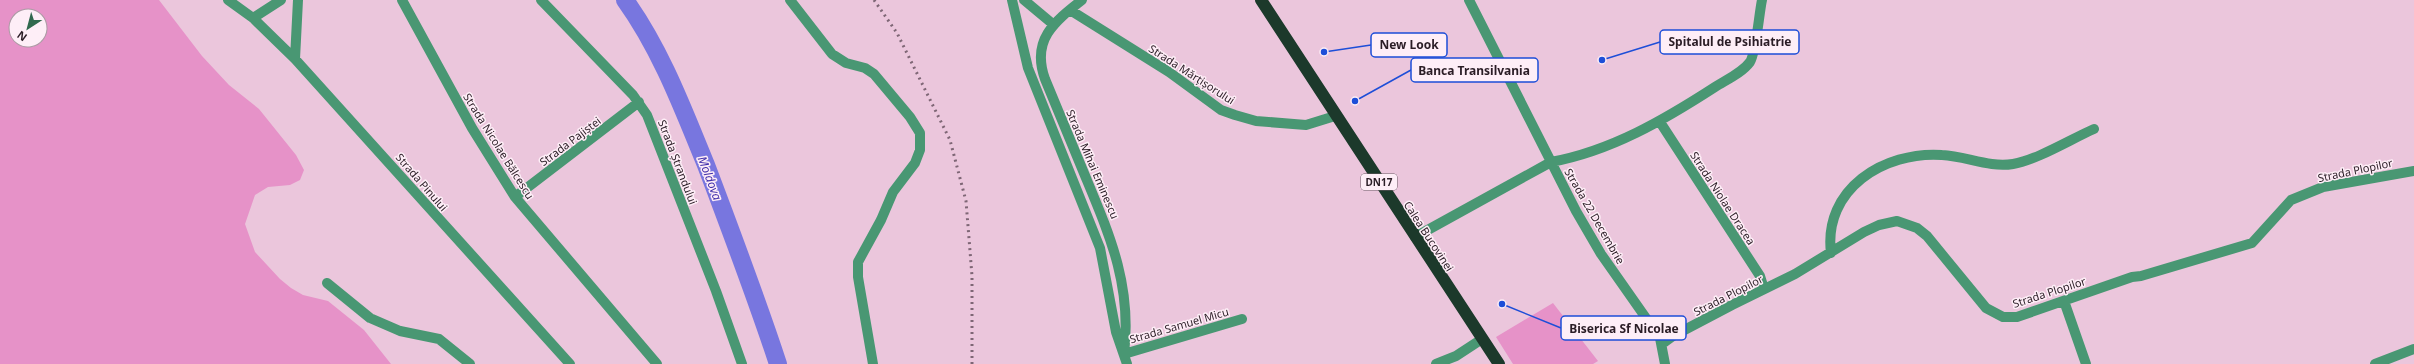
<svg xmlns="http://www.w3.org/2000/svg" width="2414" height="364" font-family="'Noto Sans',sans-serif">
<rect width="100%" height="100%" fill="#ebc6dc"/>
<!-- green -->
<path fill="#e692c8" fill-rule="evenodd" d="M0,0H159L202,56L229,85L259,109L296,155L304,170L300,180L290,185L268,187L255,195L245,224L255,252L280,279L291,288L303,295L328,301L364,330L391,364H0ZM16,16H40V40H16Z
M1553,303L1598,361L1593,364H1513L1496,337Z"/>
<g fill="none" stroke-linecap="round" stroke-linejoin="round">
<!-- river -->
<path stroke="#7876df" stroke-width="18" d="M625,0C661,50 683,109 706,165C731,231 756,297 778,364"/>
<!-- minor -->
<path stroke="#499773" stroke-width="10" d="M228,0L253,18L295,59L570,364
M402,0L472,128L515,197L657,364
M541,0L633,95L647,115L716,291L742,364
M790,0L832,54L846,63L865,68L874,74L910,117L920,133V150L915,163L893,192L881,220L858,262V277L873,364
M1012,0L1028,68L1100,248L1116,332L1127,364
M1024,0L1054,25
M1082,0C1054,22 1031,40 1045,79C1059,112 1072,145 1086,178C1111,238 1132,287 1124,354
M1469,0L1576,211L1601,254L1660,338L1665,364
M1070,10L1169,72L1221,110L1235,115L1256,121L1306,125L1335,116
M253,18L281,0
M295,59L298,0
M1660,122L1760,276L1764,289
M515,197L639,102
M1415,237L1551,162C1611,151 1664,120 1715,87C1726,80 1742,73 1750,62C1756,53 1759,14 1762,0
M1831,253C1823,189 1884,151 1942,155C1966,156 1989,168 2013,164C2037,160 2071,139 2094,129
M327,283L370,318L400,331L439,339L470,364
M2064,301L2086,364
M1662,344L1673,336L1732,305L1795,274L1864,232L1879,225L1897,221L1917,228L1927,236L1986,308L2003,317H2017L2132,277L2141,276L2252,243L2291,200L2323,187L2414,171
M1124,354L1242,319
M1436,364L1456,356L1482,339
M2375,364L2414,349"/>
<!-- highway -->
<path stroke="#1c392b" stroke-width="12" d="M1261,0L1499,364"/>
<!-- rail -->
<path stroke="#7e6675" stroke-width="3" stroke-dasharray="2 4" stroke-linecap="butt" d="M874,0L897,33L950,140L966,201L972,276V364"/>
</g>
<g text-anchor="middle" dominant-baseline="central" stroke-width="3" stroke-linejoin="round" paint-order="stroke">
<!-- shield labels -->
<rect fill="#feeef7" stroke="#6a5c65" stroke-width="1" x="1361" y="174" width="36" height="16" rx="3"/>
<g font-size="10" font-weight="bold" fill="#2b1d26">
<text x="1379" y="182">DN17</text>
</g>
<!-- street labels -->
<g font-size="11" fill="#2b1d26" stroke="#feeef7">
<text transform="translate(1192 74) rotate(33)">Strada Mărțișorului</text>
<text transform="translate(570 141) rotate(-37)">Strada Pajiștei</text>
<text transform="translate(499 146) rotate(58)">Strada Nicolae Bălcescu</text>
<text transform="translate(678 162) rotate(69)">Strada Ștrandului</text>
<text transform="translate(1093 164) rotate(67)">Strada Mihai Eminescu</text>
<text transform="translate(2355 170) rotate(-12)">Strada Plopilor</text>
<text transform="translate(422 182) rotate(49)">Strada Pinului</text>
<text transform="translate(1723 198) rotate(57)">Strada Niolae Dracea</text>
<text transform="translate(1595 216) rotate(60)">Strada 22 Decembrie</text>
<text transform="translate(1429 236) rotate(57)">Calea Bucovinei</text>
<text transform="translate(2049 292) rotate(-18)">Strada Plopilor</text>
<text transform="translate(1728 295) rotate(-27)">Strada Plopilor</text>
<text transform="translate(1179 325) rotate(-16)">Strada Samuel Micu</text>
</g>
<!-- water labels -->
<g font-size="12" font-style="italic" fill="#4331ab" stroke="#feeef7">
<text transform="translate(710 178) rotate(69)">Moldova</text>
</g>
</g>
<!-- callouts -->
<path fill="none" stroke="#1d4ed8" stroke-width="1.5" d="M1602 60L1660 42M1324 52L1371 45M1355 101L1411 70M1502 304L1561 328"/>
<g fill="#1d4ed8" stroke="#feeef7" stroke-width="1.5">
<circle cx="1602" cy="60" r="4"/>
<circle cx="1324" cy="52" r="4"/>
<circle cx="1355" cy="101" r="4"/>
<circle cx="1502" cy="304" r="4"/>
</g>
<g fill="#feeef7" stroke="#1d4ed8" stroke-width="1.5">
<rect x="1660" y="30" width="139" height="24" rx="4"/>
<rect x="1371" y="33" width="76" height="24" rx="4"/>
<rect x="1411" y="58" width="127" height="24" rx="4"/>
<rect x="1561" y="316" width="125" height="24" rx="4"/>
</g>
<g font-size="12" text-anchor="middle" font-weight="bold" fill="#2b1d26">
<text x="1730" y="46">Spitalul de Psihiatrie</text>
<text x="1409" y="49">New Look</text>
<text x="1474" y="75">Banca Transilvania</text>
<text x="1624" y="333">Biserica Sf Nicolae</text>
</g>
<!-- north arrow -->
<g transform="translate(28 28) rotate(216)"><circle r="19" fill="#feeef7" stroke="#aa9aa3"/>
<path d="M0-3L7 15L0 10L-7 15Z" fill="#31684e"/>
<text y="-6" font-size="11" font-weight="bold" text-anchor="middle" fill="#2b1d26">N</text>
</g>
</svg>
